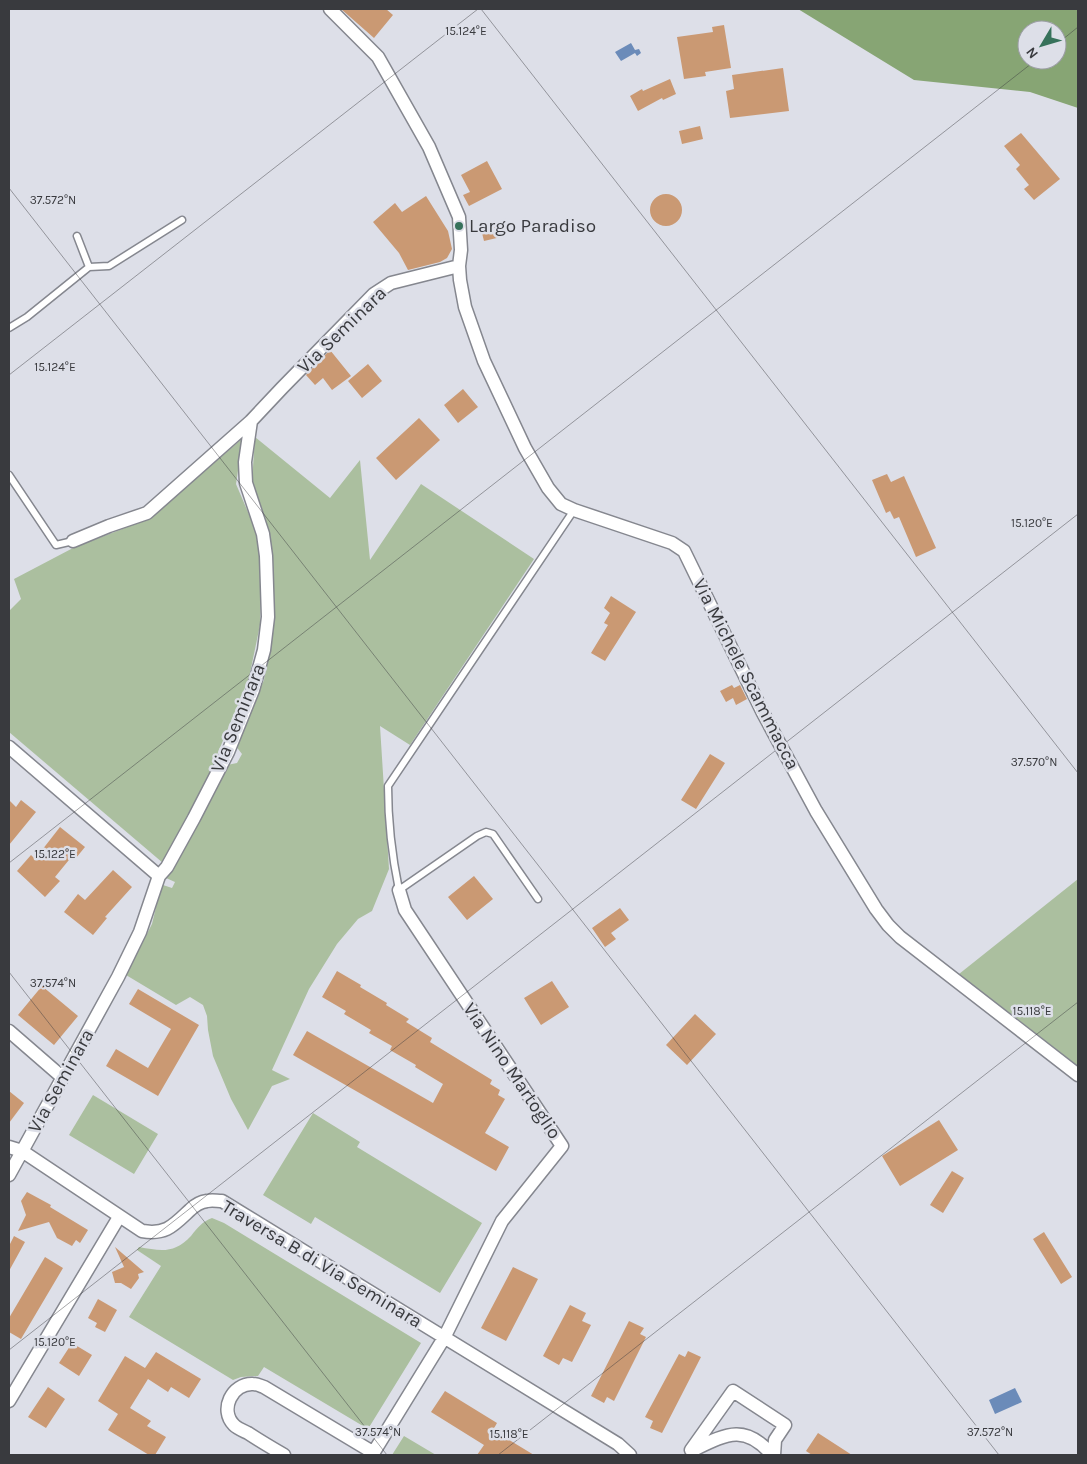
<svg xmlns="http://www.w3.org/2000/svg" width="1087" height="1464" font-family="Karla,sans-serif">
<rect width="100%" height="100%" fill="#dddfe8"/>
<!-- green -->
<path fill="#abbf9f" d="M255,437L330,498L360,460L370,560L421,484L534,559L410,745L380,726L389,869L372,911L358,919L337,944L309,989L272,1070L290,1079L272,1086L248,1130L231,1099L213,1056L208,1030L207,1016L203,1005L190,997L176,1005L126,975L152,924L157,903L163,885L172,888L175,882L166,878C190,841 208,804 227,765L237,763L242,754L235,745L264,680L274,616L270,534L252,482Z
M243,438L236,484L259,538L262,566L260,625L249,678L202,791L163,863L9,732V611L21,599L14,579L73,548L143,521L159,510Z
M1078,879V1066L959,974Z
M93,1095L158,1134L134,1174L69,1135Z
M313,1113L360,1142L357,1147L482,1223L440,1293L315,1217L311,1224L263,1195Z
M212,1218L224,1223L421,1343L368,1429L264,1367L258,1376L241,1377L233,1380L129,1317L161,1266L137,1250L139,1247C161,1251 174,1254 191,1236C198,1227 202,1222 212,1218Z
M404,1436L436,1455H392Z"/>
<!-- forest -->
<path fill="#87a574" fill-rule="evenodd" d="M798,9H1078V108L1030,92L914,80ZM1027,30H1057V60H1027Z"/>
<!-- water -->
<path fill="#6b8bb9" d="M631,43L635,50L639,49L641,53L637,56L635,53L621,61L615,52Z
M1015,1388L1022,1402L995,1414L989,1400Z"/>
<!-- building -->
<path fill="#ca9973" d="M341,9H386L393,15L374,38Z
M724,25L731,68L705,72L706,76L684,79L677,37L713,32L712,27Z
M783,68L789,111L730,118L726,91L734,89L732,75Z
M670,79L676,94L663,100L662,98L638,111L630,96L642,89L643,91Z
M700,126L703,139L682,144L679,131Z
M1021,133L1060,179L1034,200L1024,189L1029,185L1016,169L1020,165L1004,146Z
M487,161L502,189L469,206L463,195L470,192L461,175Z
M650 210a16 16 0 1 1 32 0a16 16 0 1 1-32 0Z
M426,196L448,231L452,249L447,258L440,262L408,270L399,253L373,222L395,203L402,212Z
M498,224L501,237L484,241L481,229Z
M330,350L351,376L332,390L323,378L315,385L306,375Z
M368,364L382,381L362,398L348,381Z
M463,389L478,407L458,423L444,405Z
M419,418L440,440L396,480L376,458Z
M887,474L891,482L904,476L936,548L916,557L899,517L894,519L890,511L886,513L872,480Z
M611,596L636,612L605,661L591,653L608,625L604,623L610,613L604,608Z
M732,685L734,688L740,685L747,699L736,705L733,698L726,702L720,691Z
M710,754L725,763L696,809L681,800Z
M9,800L16,807L21,800L36,812L9,845Z
M60,827L85,847L76,858L73,855L55,877L60,881L45,897L17,871L31,855L35,859Z
M113,870L132,887L105,917L107,918L93,935L64,912L78,894L85,900Z
M474,876L493,899L467,920L448,897Z
M620,908L629,920L611,933L616,939L605,947L592,928Z
M337,971L361,985L360,987L387,1003L386,1005L409,1019L406,1022L432,1038L430,1042L492,1080L490,1084L500,1090L498,1095L505,1099L485,1133L509,1147L496,1171L293,1055L307,1031L433,1103L443,1084L415,1067L416,1065L390,1050L392,1046L369,1033L371,1030L344,1014L346,1011L322,997Z
M552,981L569,1007L541,1025L524,998Z
M42,986L78,1016L54,1045L18,1015Z
M138,989L199,1025L158,1096L106,1066L116,1049L148,1068L171,1029L129,1004Z
M695,1014L716,1034L687,1065L666,1045Z
M9,1091L24,1103L9,1123Z
M939,1120L958,1150L900,1186L882,1156Z
M952,1171L964,1178L943,1213L930,1205Z
M27,1192L51,1205L50,1207L88,1230L80,1243L76,1240L72,1246L57,1238L49,1222L18,1231L26,1215L21,1201Z
M1044,1232L1072,1277L1061,1284L1033,1239Z
M14,1236L25,1242L9,1271V1246Z
M115,1247L144,1272L138,1274L139,1278L131,1289L121,1283H115L112,1272L124,1267Z
M45,1257L63,1268L21,1339L9,1332V1318Z
M513,1267L538,1279L506,1341L481,1328Z
M98,1299L117,1310L105,1332L95,1327L97,1323L88,1318Z
M570,1305L586,1313L582,1321L591,1325L572,1362L563,1358L559,1365L543,1356Z
M629,1321L644,1328L640,1334L646,1337L614,1401L607,1397L604,1403L591,1396Z
M72,1343L92,1355L79,1376L59,1363Z
M688,1351L701,1357L662,1433L650,1428L653,1421L645,1417L679,1354L685,1357Z
M156,1352L201,1379L189,1398L171,1387L168,1392L148,1379L130,1408L151,1421L147,1426L166,1437L155,1455H149L108,1430L118,1414L98,1401L125,1356L145,1368Z
M48,1387L65,1399L46,1428L28,1417Z
M445,1391L497,1423L493,1430L534,1455H477L484,1445L431,1412Z
M818,1433L852,1455H812L806,1451Z"/>
<g fill="none" stroke-linecap="round" stroke-linejoin="round">
<defs>
<path id="lane" d="M89,267L109,266L182,220
M9,328L27,317L89,267L77,236
M9,475L56,545L73,541
M538,899L493,834L486,832L477,836L399,890C392,856 388,821 388,786L574,510"/>
<path id="street" d="M330,9L378,57L429,147L459,217L461,250L459,266L460,280L465,307L484,361L525,448L548,488L561,504L574,510L672,543L684,551L763,713L816,811L876,909L888,925L900,937L1078,1075
M73,541L109,526L147,513L251,421
M9,747L159,876
M9,1031L62,1077
M9,1147L22,1151L142,1231C166,1235 173,1226 190,1210C194,1206 200,1202 207,1201C212,1200 217,1201 222,1201L618,1444L630,1455
M9,1175L118,977L140,932L159,876L167,867L194,818L228,752L253,690L264,650L268,617L266,556L263,534L246,483L245,462L251,421L282,388L374,294L391,283L459,266
M9,1401L119,1217
M691,1450L733,1391L785,1425L775,1440L774,1455
M693,1450C726,1434 745,1423 772,1455
M284,1455C272,1448 260,1441 248,1433C244,1431 238,1429 234,1425C219,1410 232,1383 253,1384C257,1384 261,1386 264,1387L374,1453
M372,1455L444,1338L502,1221L562,1146L405,910L399,890"/>
</defs>
<!-- lane casing -->
<use href="#lane" stroke="#85878f" stroke-width="9"/>
<!-- street casing -->
<use href="#street" stroke="#85878f" stroke-width="15"/>
<!-- lane -->
<use href="#lane" stroke="#fff" stroke-width="6"/>
<!-- street -->
<use href="#street" stroke="#fff" stroke-width="12"/>
</g>
<!-- ticks -->
<path fill="none" stroke="#393a3e" stroke-width="1" stroke-opacity="0.45" d="M481,9L1078,773M1057,44L1078,27M9,188L999,1455M9,375L478,9M9,863L1036,60M9,972L387,1455M9,1350L1078,514M498,1455L1078,1002"/>
<!-- markers -->
<circle fill="#37725b" stroke="#dddfe8" stroke-width="2" cx="459" cy="226" r="5"/>
<g text-anchor="middle" dominant-baseline="central" stroke-width="5" stroke-linejoin="round" paint-order="stroke">
<!-- poi labels -->
<g font-size="19" fill="#393a3e" stroke="#dddfe8" text-anchor="start">
<text x="469" y="226">Largo Paradiso</text>
</g>
<!-- street labels -->
<g font-size="19" fill="#393a3e" stroke="#dddfe8">
<text transform="translate(342 330) rotate(-44)">Via Seminara</text>
<text transform="translate(746 674) rotate(63)">Via Michele Scammacca</text>
<text transform="translate(238 718) rotate(-68)">Via Seminara</text>
<text transform="translate(512 1071) rotate(56)">Via Nino Martoglio</text>
<text transform="translate(61 1081) rotate(-61)">Via Seminara</text>
<text transform="translate(322 1264) rotate(31)">Traversa B di Via Seminara</text>
</g>
</g>
<g font-size="12" text-anchor="middle" fill="#393a3e" stroke="#dddfe8" stroke-width="5" stroke-linejoin="round" paint-order="stroke">
<text x="466" y="35">15.124°E</text>
<text x="53" y="204">37.572°N</text>
<text x="55" y="371">15.124°E</text>
<text x="1032" y="527">15.120°E</text>
<text x="1034" y="766">37.570°N</text>
<text x="55" y="858">15.122°E</text>
<text x="53" y="987">37.574°N</text>
<text x="1032" y="1015">15.118°E</text>
<text x="55" y="1346">15.120°E</text>
<text x="378" y="1436">37.574°N</text>
<text x="990" y="1436">37.572°N</text>
<text x="509" y="1438">15.118°E</text>
</g>
<!-- border -->
<rect width="1087" height="1464" fill="none" stroke="#393a3e" stroke-width="20"/>
<!-- north arrow -->
<g transform="translate(1042 45) rotate(232)"><circle r="24" fill="#dddfe8" stroke="#9b9da4"/>
<path d="M0-4L9 19L0 12L-9 19Z" fill="#37725b"/>
<text y="-8" font-size="14" font-weight="bold" text-anchor="middle" fill="#393a3e">N</text>
</g>
</svg>
